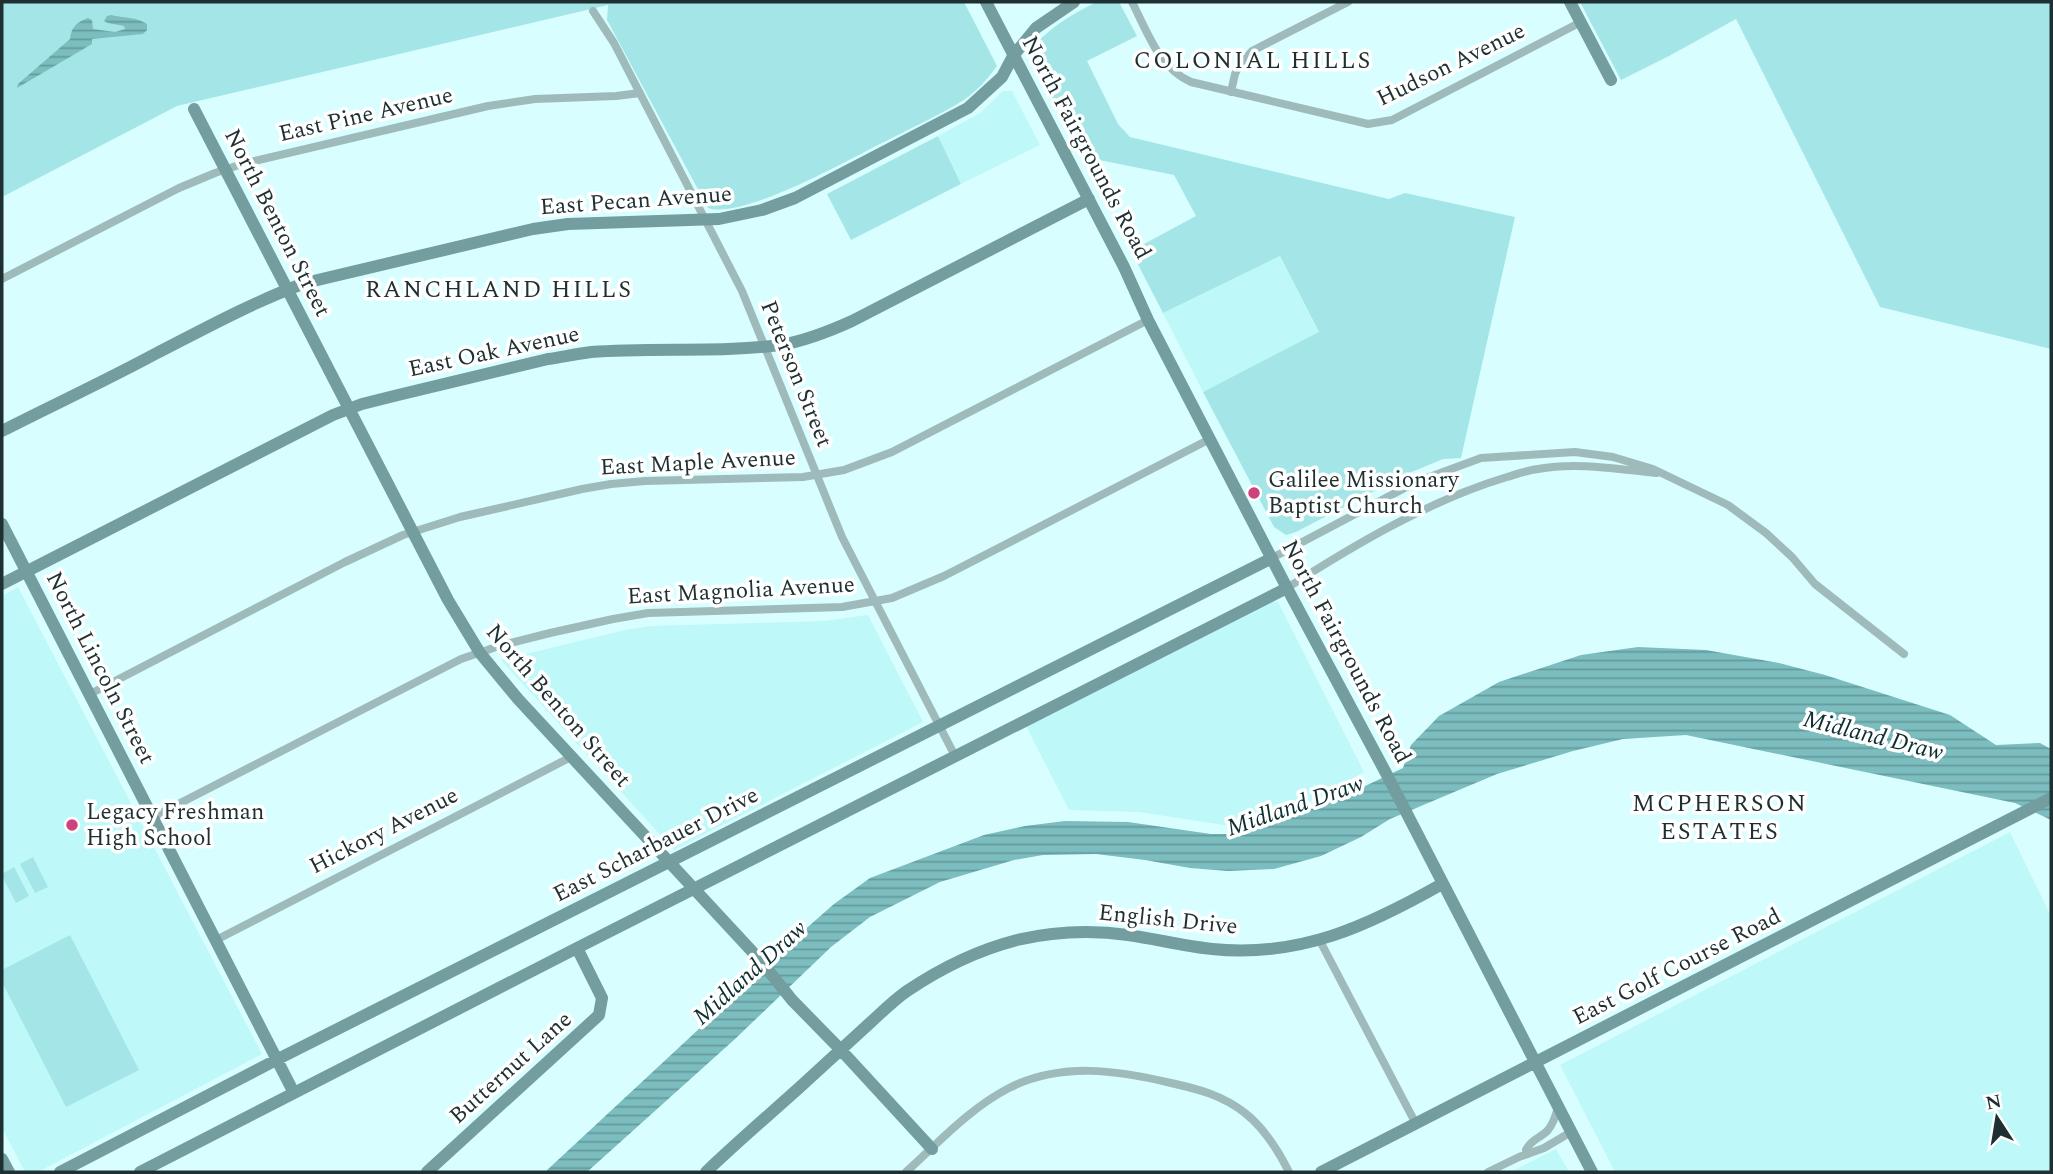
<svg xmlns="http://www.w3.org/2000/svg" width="2053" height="1174" font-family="Spectral,serif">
<defs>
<pattern id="water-rules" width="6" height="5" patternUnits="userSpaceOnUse" patternTransform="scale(1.75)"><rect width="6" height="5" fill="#7cbdbf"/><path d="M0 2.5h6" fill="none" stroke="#659a9c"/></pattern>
</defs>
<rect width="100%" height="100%" fill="#d9feff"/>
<!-- built -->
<path fill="#bff8f9" d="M1003,91H1012L1040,145L961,184L938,136L980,113Z
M1280,256L1319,333L1203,392L1163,313Z
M18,587L262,1054L38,1172H25L2,1128V596Z
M1271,601L1278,602L1364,772L1324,795L1272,818L1249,824L1224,825L1139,812L1069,810L1026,726Z
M868,615L923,722L674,850L501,660L625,630L650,626L824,621Z
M2010,832L2051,916V1172H1615L1560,1065Z
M1556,1149L1569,1172H1511Z"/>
<!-- grass -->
<path fill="#a4e6e7" d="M2,2H964L997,66C987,80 974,94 959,103C934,118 907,130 882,143C848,160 742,220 708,208L607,20L608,5L177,106L2,197Z
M1097,2H1119L1137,36L1087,61L1118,124L1130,137L1389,199L1405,193L1515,217L1461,458L1443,459L1407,474L1296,532L1286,535L1274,527L1203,392L1319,332L1280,256L1163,313L1131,251L1196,216L1174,175L1084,157L1030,56V49C1053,26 1068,16 1097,2Z
M1580,2H2051V349L1880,307L1736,19L1669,56L1621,80Z
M938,136L961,184L851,240L827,194Z
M33,857L48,887L35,893L20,864Z
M14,867L29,896L16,903L2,876V874Z
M70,935L139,1070L66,1107L2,982V970Z"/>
<!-- water -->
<path fill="url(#water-rules)" d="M111,15C124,18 136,17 147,24V30L143,34L92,39V44L17,88L18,84L70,39C71,27 77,22 88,18L92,20L93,29L115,32L125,29L124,26L108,23L104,21L107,16Z
M1638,647L1706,650L1779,663L1825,675L1950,715L1996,745L2040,743L2051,749V820L2015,803L1686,735L1623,739L1573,751L1497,774L1390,819L1361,837L1321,856L1274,869L1228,871L1190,868L1145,860L1096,854L1043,855L1014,860L940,882L870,917L831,947L735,1039L587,1172H545L772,961L776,955L834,904L870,878L984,835L1025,826L1065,821L1128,822L1211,834H1236L1275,824L1361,788L1403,768L1411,745L1439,716L1499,682L1581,655Z"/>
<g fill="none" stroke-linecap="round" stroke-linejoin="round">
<!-- street -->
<path stroke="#9fbabb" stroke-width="8" d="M1132,2C1148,33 1159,68 1191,82L1368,124L1392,120L1581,22
M593,11L614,43L742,291L842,537L955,756
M1231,92L1235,74L1239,66L1252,51L1348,2
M2,279L179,188L215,173L242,164L488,106L535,99L616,96L640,93
M1272,558L1416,482L1481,458L1575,452L1613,457L1653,469L1728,505L1766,533L1792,557L1815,584L1904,654
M1287,588C1354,545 1430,500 1507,477C1517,474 1528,470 1538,469C1577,462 1616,469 1656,473
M90,694L345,562L403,535L460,517L582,489L611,484L645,481L803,477L844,470L892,452L1148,320
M153,817L461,659L499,646L550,633L613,619L648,613L842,607L892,598L944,576L1210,439
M216,940L571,757
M1320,941L1416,1124
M1528,1154L1526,1150C1531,1139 1541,1138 1548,1130C1553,1124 1556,1115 1558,1107
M906,1172C938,1143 970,1108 1009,1088C1061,1062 1117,1070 1171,1083C1198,1089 1222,1095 1245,1113C1264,1128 1278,1150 1289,1172
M1488,1172L1519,1157L1544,1148L1571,1132"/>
<!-- secondary -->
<path stroke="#739d9e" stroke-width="12" d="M986,2L1124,267L1148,320L1287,588L1387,775L1592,1172
M1570,2L1611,80
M194,109L448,600L480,653L518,699L760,960L792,1000L840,1049L932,1149
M2,431C53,405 105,381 155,354C204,329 253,302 305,283L533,229L568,224L719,219L762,210L795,198L968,108L1002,77L1013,56L1036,28L1074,2
M2,524L294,1093
M2,584L333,415L362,404L398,395L548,359C562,357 576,354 591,352C654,347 718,353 780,345C805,341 830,331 852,321L1089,199
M2,1159L9,1172
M60,1172L278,1059L1272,558
M140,1172L577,948L1287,588
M427,1172L599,1015L602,998L577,948
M706,1172C736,1143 769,1115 800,1087C824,1065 847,1044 871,1022C882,1012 894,1000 907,991C941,968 978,950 1017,940C1052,932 1092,930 1128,935C1156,939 1184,946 1212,949C1300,958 1368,926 1442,884
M1321,1172L2051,798"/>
</g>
<!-- markers -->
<g fill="#cc437d" stroke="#fff" stroke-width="2.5">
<circle cx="1254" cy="493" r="7"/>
<circle cx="72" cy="825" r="7"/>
</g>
<g text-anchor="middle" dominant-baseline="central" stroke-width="7" stroke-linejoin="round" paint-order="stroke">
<!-- street labels -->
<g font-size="23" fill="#1e3031" stroke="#fff">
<text transform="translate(1451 65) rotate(-26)">Hudson Avenue</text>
<text transform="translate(366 115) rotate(-13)">East Pine Avenue</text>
<text transform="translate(1086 148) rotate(62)">North Fairgrounds Road</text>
<text transform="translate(636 201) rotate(-4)">East Pecan Avenue</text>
<text transform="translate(277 223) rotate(63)">North Benton Street</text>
<text transform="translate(494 352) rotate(-12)">East Oak Avenue</text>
<text transform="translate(796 374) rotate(68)">Peterson Street</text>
<text transform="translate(698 463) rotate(-3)">East Maple Avenue</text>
<text transform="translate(741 591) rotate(-3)">East Magnolia Avenue</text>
<text transform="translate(1346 652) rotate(62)">North Fairgrounds Road</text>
<text transform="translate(100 668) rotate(63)">North Lincoln Street</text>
<text transform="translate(558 706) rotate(49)">North Benton Street</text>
<text transform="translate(384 831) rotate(-27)">Hickory Avenue</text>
<text transform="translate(656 845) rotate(-27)">East Scharbauer Drive</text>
<text transform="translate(1168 920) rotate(6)">English Drive</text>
<text transform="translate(1677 967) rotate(-27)">East Golf Course Road</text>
<text transform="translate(511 1068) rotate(-42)">Butternut Lane</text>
</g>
<!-- poi labels -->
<g font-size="23" fill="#1e3031" stroke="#fff" text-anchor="start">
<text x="1268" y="480">Galilee Missionary<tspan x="1268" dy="26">Baptist Church</tspan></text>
<text x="86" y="812">Legacy Freshman<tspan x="86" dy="26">High School</tspan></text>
</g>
<!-- neighbourhood labels -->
<g font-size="24" letter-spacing="2" fill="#1e3031" stroke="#fff">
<text x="1253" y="61">COLONIAL HILLS</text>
<text x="499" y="290">RANCHLAND HILLS</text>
<text x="1720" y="804">MCPHERSON<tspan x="1720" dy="28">ESTATES</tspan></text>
</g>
<!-- water labels -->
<g font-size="24" font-style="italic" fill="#0d2f30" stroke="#fff">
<text transform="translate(1873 736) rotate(14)">Midland Draw</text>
<text transform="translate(1295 806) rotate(-19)">Midland Draw</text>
<text transform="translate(750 973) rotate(-42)">Midland Draw</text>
</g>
</g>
<!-- border -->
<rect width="2053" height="1174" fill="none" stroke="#1e3031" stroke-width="7"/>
<!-- north arrow -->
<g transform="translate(1997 1118) rotate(348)" stroke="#ffffff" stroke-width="5" paint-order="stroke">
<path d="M0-5L12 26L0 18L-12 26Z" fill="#1e3031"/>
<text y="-10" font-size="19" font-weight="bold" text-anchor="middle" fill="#1e3031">N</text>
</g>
</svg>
